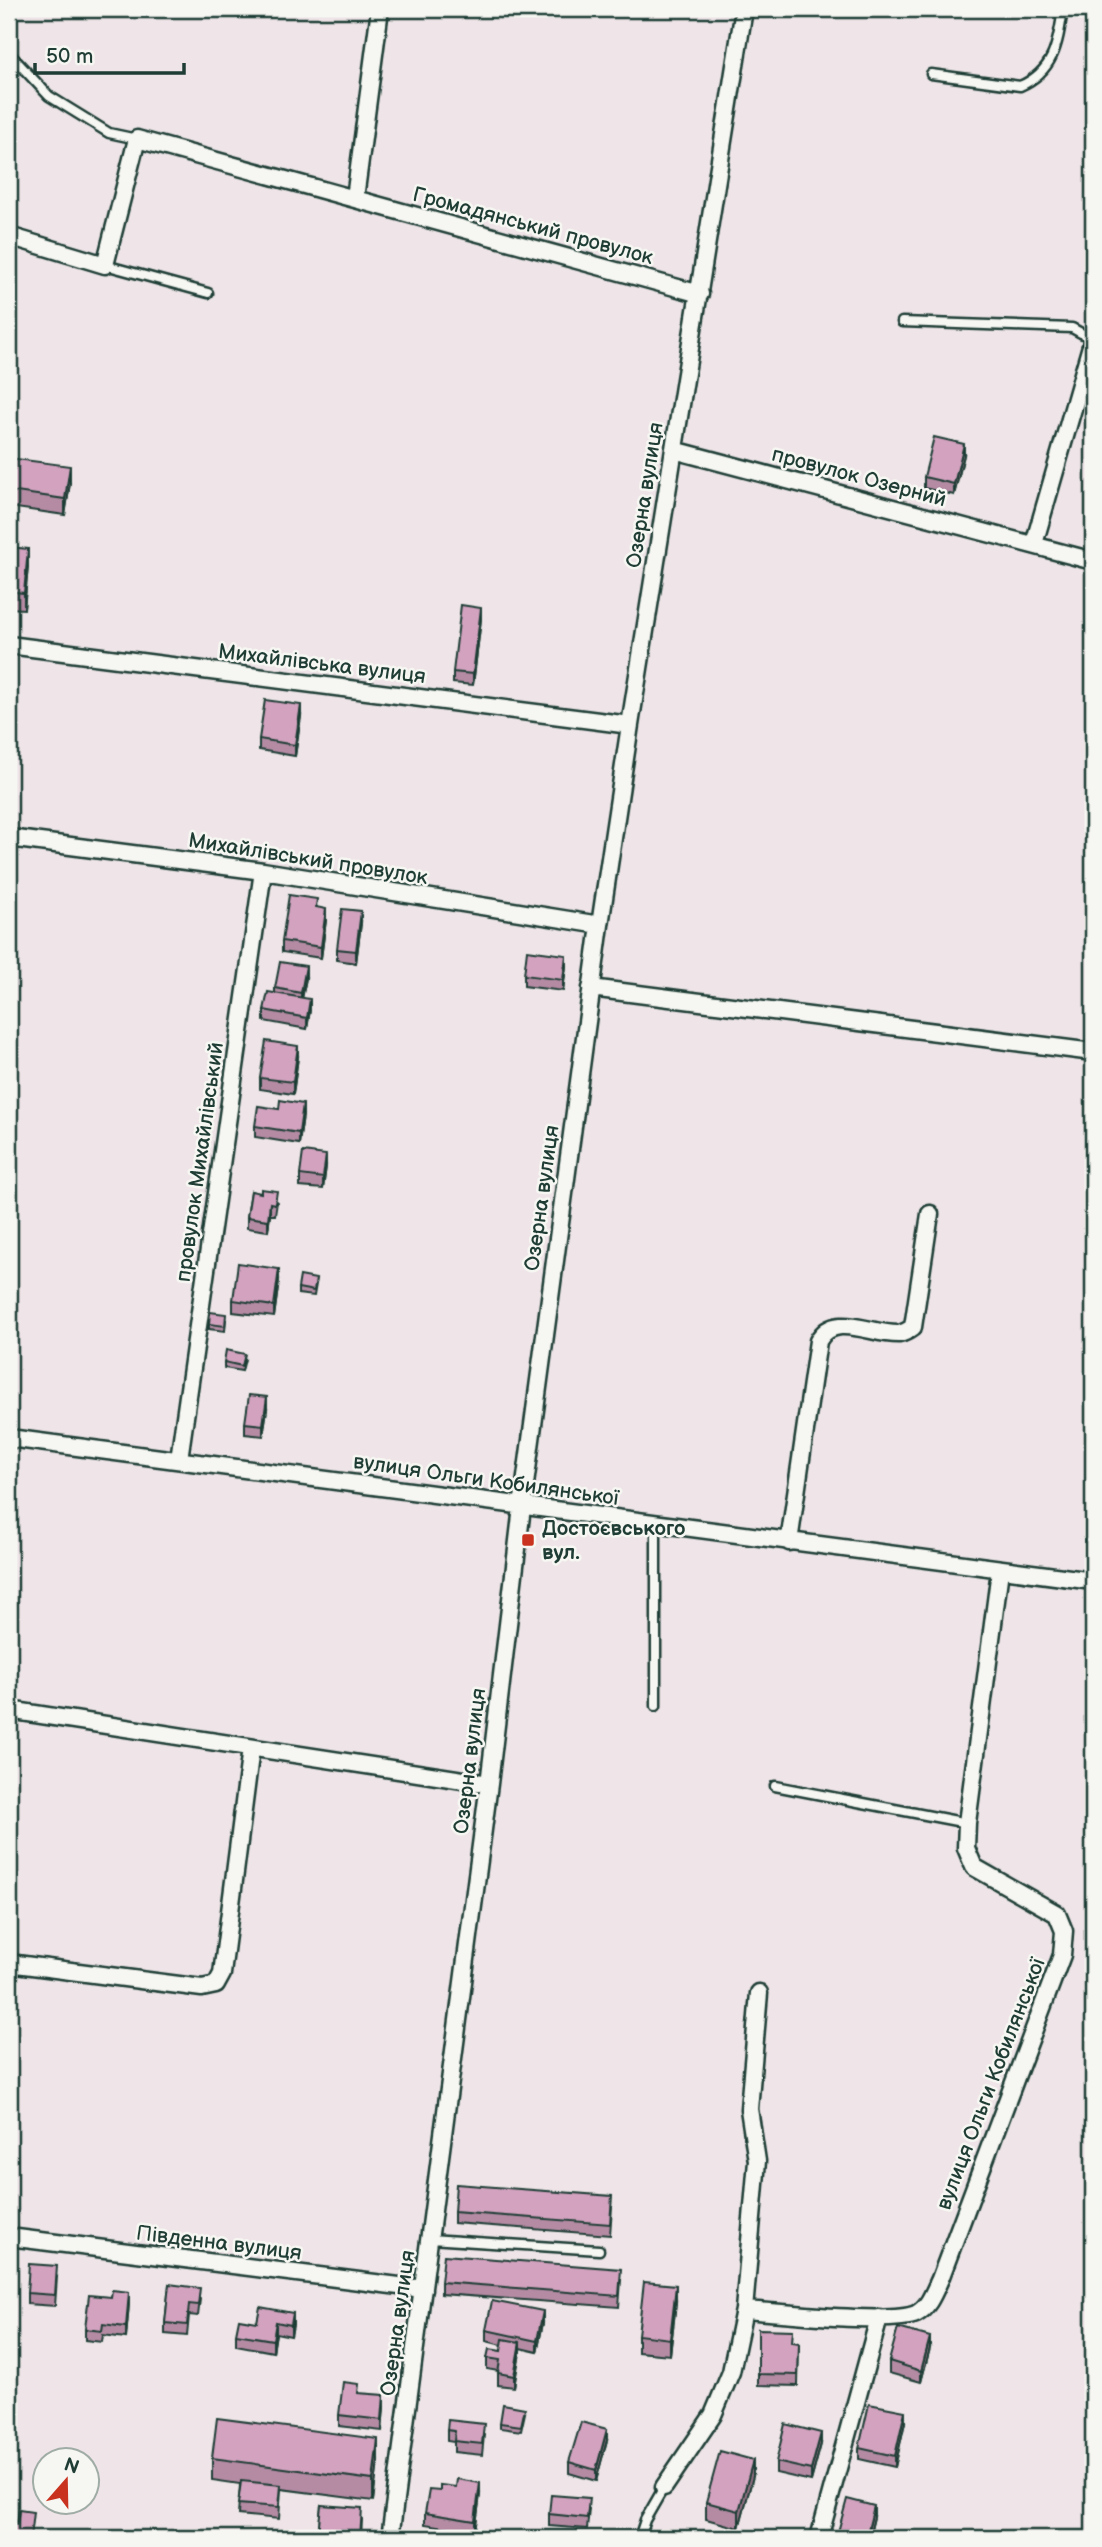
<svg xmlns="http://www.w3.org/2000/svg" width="1102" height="2547" font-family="'Balsamiq Sans',sans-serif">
<rect width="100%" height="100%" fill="#efe5e8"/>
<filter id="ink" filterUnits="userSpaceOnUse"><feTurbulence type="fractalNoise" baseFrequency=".0143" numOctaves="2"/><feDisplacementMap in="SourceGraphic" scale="14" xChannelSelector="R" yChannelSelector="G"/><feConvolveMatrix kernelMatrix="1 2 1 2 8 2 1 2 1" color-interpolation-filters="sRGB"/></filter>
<g filter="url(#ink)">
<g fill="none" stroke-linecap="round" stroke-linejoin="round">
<defs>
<path id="lane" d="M9,53L49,96L109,133L137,139
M931,74L1020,86C1055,71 1058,42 1063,9
M105,265L208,293
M902,322L1072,328L1092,339
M656,1706V1525
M775,1786L967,1823
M430,2239L599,2250
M639,2538L645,2520L664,2487"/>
<path id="street" d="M355,198L380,9
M9,236L105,265L137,139L700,294
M674,450L1093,561
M1034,544L1093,339
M9,645L630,725
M9,838L263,871L600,925
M591,988L1093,1052
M9,1438L1093,1581
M179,1459L263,871
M789,1542L818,1341C834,1311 871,1335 899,1334C904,1333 909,1330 913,1327L930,1214
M9,1710L489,1784
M9,1963L202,1988L216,1985L222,1974L251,1748
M9,2237L423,2289
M744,2310C777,2312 892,2325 916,2314C929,2307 934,2292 940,2279L1062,1955L1064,1931L1057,1914L974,1867L966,1848L967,1823L1000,1570
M664,2487L713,2415L731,2372L744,2310L757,2161L749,2109L759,1993
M390,2538L489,1784L522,1507L600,925L630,725L744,9
M819,2538L879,2318"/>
</defs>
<!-- lane casing -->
<use href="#lane" stroke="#1f3d34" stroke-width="13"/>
<!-- street casing -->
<use href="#street" stroke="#1f3d34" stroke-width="21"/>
<!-- lane -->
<use href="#lane" stroke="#f6f6f2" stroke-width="8"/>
<!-- street -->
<use href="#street" stroke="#f6f6f2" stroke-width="16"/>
</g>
<!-- wall -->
<path fill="#b58ba4" stroke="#1f3d34" stroke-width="2" d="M964,455L954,495L924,488V477Z
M9,458L70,483L65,515L9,507Z
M9,547L28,566L24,609L9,608Z
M481,619L473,685L453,683V672Z
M301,716L295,756L259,750V739Z
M317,907L326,920L321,958L282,952V941Z
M361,923L356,963L337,960V949Z
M566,966L563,991L524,986V975Z
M306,978L302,998L310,1010L307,1029L264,1021V1010L275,993V988Z
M298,1057L293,1094L260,1089V1078Z
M279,1109L303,1115L299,1144L255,1137V1126Z
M326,1166L323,1189L300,1187V1175Z
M251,1191L277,1202L275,1215H270L268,1231L247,1228V1217Z
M279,1280L274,1317L233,1312V1300Z
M316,1284L314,1296L298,1294V1288Z
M226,1320L225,1331L209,1329V1324Z
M245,1359L242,1371L224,1368V1362Z
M267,1409L263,1436L245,1434V1423Z
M612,2207L610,2235L454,2223V2212Z
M57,2277L55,2306L27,2304V2293Z
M621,2280L619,2307L441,2294V2282Z
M169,2284L200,2299L198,2316L189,2315L187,2336L165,2334V2323Z
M111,2297L129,2303L126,2338L103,2335L102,2342L85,2340V2329Z
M676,2302L670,2355L638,2352V2335Z
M293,2313V2324L291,2336L276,2333L273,2352L236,2345V2334L257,2322Z
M543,2323L537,2352L520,2348L514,2387L498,2385V2371L487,2369V2358L501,2351L502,2345L486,2341V2330Z
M758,2329L792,2342L799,2343L798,2386L758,2385Z
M930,2348L921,2382L889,2373V2361Z
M384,2407L382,2431L339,2426V2415Z
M525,2413L521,2431L500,2428V2423Z
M905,2422L895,2467L859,2459V2448Z
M447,2430L484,2435L482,2455L454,2452V2442L447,2441Z
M607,2440L596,2481L569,2473V2462Z
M821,2444L811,2481L776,2473V2462Z
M212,2458L378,2461L373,2501L281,2489L279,2519L238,2515L240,2484L212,2480Z
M753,2476L739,2528L706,2519V2502Z
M480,2494L475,2532L425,2524V2513Z
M321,2505L362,2520L361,2538H318Z
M589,2509L587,2529L549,2526V2514Z
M874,2517L869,2538H838V2532Z"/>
<!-- shaded-wall -->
<path fill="#947186" stroke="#1f3d34" stroke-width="2" d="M964,444V455L954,495V484Z
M70,466V483L65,515V499Z
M28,549V566L24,609V593Z
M481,608V619L473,685V674Z
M301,705V716L295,756V745Z
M326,909V920L321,958V947Z
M361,911V923L356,963V951Z
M566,955V966L563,991V980Z
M306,966V978L301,1004V993Z
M310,999V1010L307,1029V1018Z
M298,1046V1057L293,1094V1082Z
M303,1104V1115L299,1144V1133Z
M326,1155V1166L323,1189V1178Z
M270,1203V1215L268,1231V1220Z
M279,1269V1280L274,1317V1306Z
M267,1397V1409L263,1436V1425Z
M676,2285V2302L670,2355V2339Z
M129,2292V2303L126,2338V2327Z
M543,2311V2323L537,2352V2341Z
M293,2313V2324L291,2336V2325Z
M276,2322V2333L273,2352V2340Z
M930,2337V2348L921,2382V2371Z
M520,2342V2353L514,2387V2376Z
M384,2395V2407L382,2431V2420Z
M905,2411V2422L895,2467V2456Z
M607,2429V2440L596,2481V2470Z
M821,2433V2444L811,2481V2470Z
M378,2439V2461L373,2501V2480Z
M753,2460V2476L739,2528V2511Z
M480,2483V2494L475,2532V2521Z
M874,2506V2517L869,2538H866Z"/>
<!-- building -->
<path fill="#d3a2bf" stroke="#1f3d34" stroke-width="2" d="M934,437L964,444L954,484L924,477Z
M9,458L70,466L65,499L9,491Z
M9,547L28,549L24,593L9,591Z
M461,605L481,608L473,674L453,672Z
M265,700L301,705L295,745L259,739Z
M289,895L317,899L316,907L326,909L321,947L282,941Z
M342,909L361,911L356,951L337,949Z
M527,950L566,955L563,980L524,975Z
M280,962L306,966L301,993L275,988Z
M268,992L310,999L307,1018L264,1010Z
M266,1041L298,1046L293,1082L260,1078Z
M280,1100L303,1104L299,1133L255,1126L258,1106L279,1109Z
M303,1152L326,1155L323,1178L300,1175Z
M261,1189L277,1191L275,1204L270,1203L268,1220L247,1217L251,1191L261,1193Z
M238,1263L279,1269L274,1306L233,1300Z
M300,1276L316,1279L314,1291L298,1288Z
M210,1312L226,1314L225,1326L209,1324Z
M226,1350L245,1354L242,1366L224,1362Z
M249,1395L267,1397L263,1425L245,1423Z
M456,2184L612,2196L610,2224L454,2212Z
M444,2255L621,2269L619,2296L441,2282Z
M29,2264L57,2266L55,2295L27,2293Z
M644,2282L676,2285L670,2339L638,2335Z
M169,2284L200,2288L198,2305L189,2304L187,2325L165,2323Z
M112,2290L129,2292L126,2327L103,2324L102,2331L85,2329L89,2295L111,2297Z
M492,2301L543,2311L537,2341L486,2330Z
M260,2307L293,2313L291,2325L276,2322L273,2340L236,2334L239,2319L257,2322Z
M898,2328L930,2337L921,2371L889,2361Z
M758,2329L793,2330L792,2342L799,2343L798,2375L758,2374Z
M503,2339L520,2342L514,2376L498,2373L500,2360L487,2358L489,2349L501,2351Z
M343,2382L359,2384L358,2393L384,2395L382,2420L339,2415Z
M503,2404L525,2408L521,2426L500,2423Z
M869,2404L905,2411L895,2456L859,2448Z
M217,2418L378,2439L373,2480L212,2458Z
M448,2420L484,2424L482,2444L454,2441L455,2431L447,2430Z
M581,2422L607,2429L596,2470L569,2462Z
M785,2424L821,2433L811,2470L776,2462Z
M720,2451L753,2460L739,2511L706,2502Z
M457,2479L480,2483L475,2521L425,2513L429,2490L440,2491V2485L456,2487Z
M241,2481L281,2485L279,2507L238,2504Z
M551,2495L589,2498L587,2518L549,2514Z
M847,2499L874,2506L866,2538L838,2532Z
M321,2505L362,2508L360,2538L318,2534Z
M19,2510L33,2512L30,2538H9V2523L17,2524Z
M87,2533L113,2536L112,2538H86Z"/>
</g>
<!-- markers -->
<rect fill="#c8321e" stroke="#f6f6f2" stroke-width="2.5" x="521" y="1533" width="14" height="14" rx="3.5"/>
<g text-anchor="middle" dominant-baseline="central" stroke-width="5" stroke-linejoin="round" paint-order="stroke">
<!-- street labels -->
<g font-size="21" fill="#1f3d34" stroke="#f6f6f2">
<text transform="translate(533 226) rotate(15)">Громадянський провулок</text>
<text transform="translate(859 477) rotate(15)">провулок Озерний</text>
<text transform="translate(645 495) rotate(-81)">Озерна вулиця</text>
<text transform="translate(322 664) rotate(7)">Михайлівська вулиця</text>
<text transform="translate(308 859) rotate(9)">Михайлівський провулок</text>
<text transform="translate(200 1162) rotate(-82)">провулок Михайлівський</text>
<text transform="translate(542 1198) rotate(-82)">Озерна вулиця</text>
<text transform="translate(486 1480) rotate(8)">вулиця Ольги Кобилянської</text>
<text transform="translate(470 1761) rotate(-83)">Озерна вулиця</text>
<text transform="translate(991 2084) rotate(-69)">вулиця Ольги Кобилянської</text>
<text transform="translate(219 2243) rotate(7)">Південна вулиця</text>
<text transform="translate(398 2323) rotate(-82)">Озерна вулиця</text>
</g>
<!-- poi labels -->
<g font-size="21" font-weight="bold" fill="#1f3d34" stroke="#f6f6f2" text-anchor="start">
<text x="542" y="1528">Достоєвського<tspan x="542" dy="24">вул.</tspan></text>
</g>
</g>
<!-- margin -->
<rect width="1102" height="2547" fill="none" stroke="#f6f6f2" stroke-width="35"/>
<rect x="18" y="18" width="1067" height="2512" fill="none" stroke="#1f3d34" stroke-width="2.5" filter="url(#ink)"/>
<!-- north arrow -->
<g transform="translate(66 2481) rotate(20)"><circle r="33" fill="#f6f6f2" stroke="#a0aca6" stroke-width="2"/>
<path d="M0-5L12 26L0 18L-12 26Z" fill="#c8321e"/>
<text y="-10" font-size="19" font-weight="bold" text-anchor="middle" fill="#1f3d34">N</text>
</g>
<!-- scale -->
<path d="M35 63v10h149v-10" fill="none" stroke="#1f3d34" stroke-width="3.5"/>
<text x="46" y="63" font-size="21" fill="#1f3d34" stroke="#f6f6f2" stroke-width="5" paint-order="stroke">50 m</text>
</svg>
